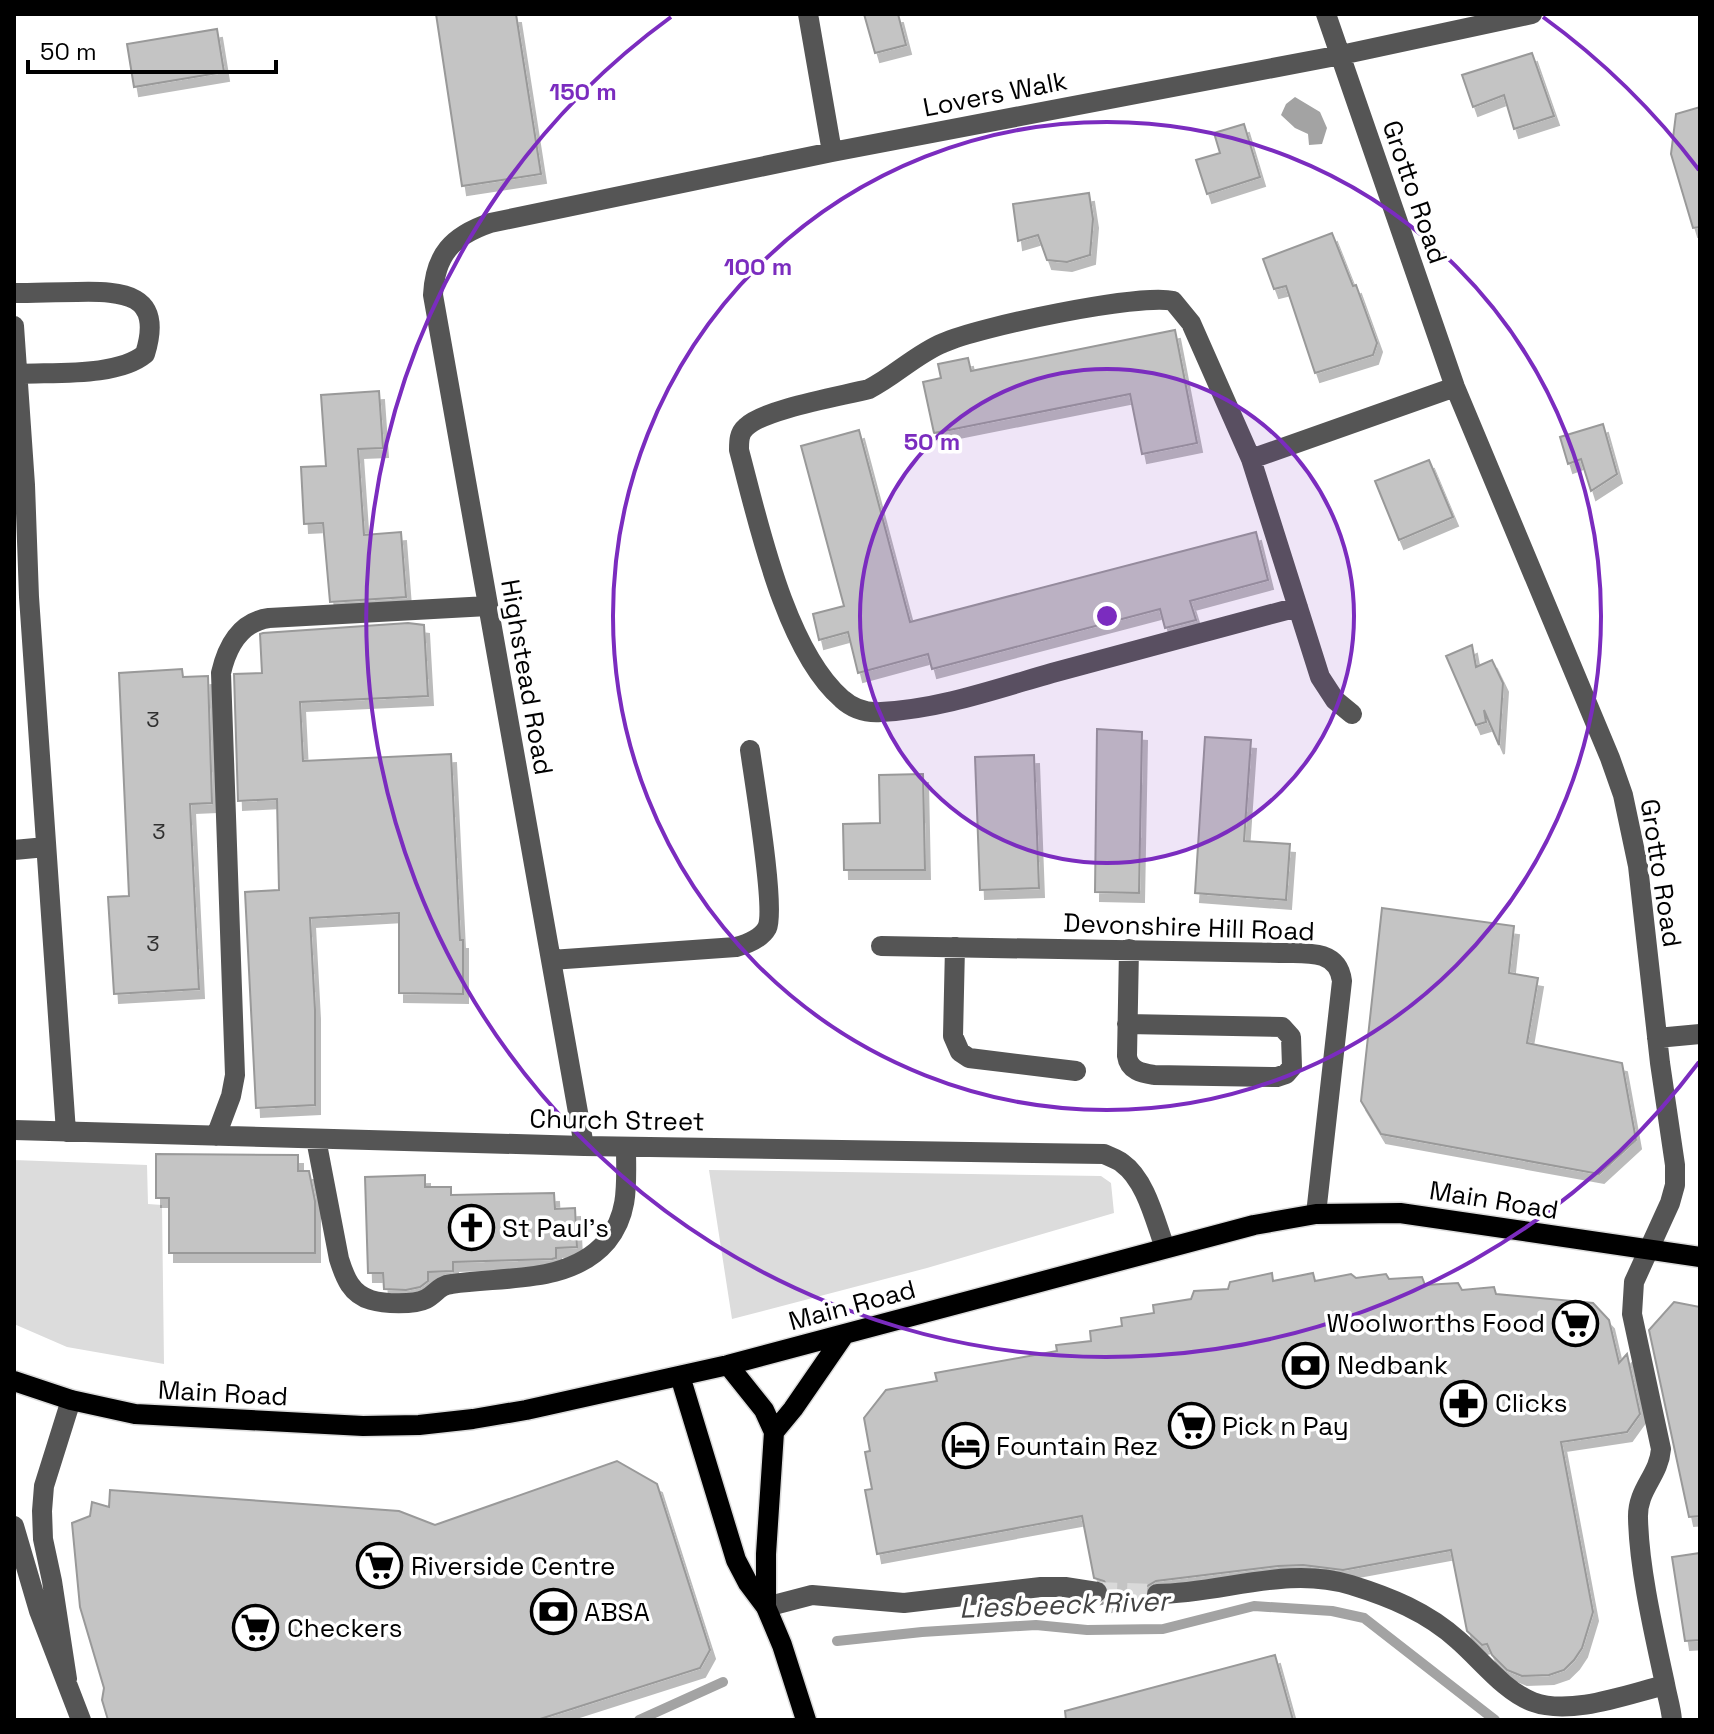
<svg xmlns="http://www.w3.org/2000/svg" width="1714" height="1734" font-family="'Space Grotesk',sans-serif">
<defs>
<filter id="shadow"><feDropShadow dx="5" dy="9" stdDeviation="0" flood-color="#0004"/></filter>
</defs>
<rect width="100%" height="100%" fill="#fff"/>
<!-- green -->
<path fill="#dcdcdc" d="M14,1160L147,1165L148,1204L162,1205L164,1364L67,1347L14,1324Z
M709,1170L1101,1176L1111,1183L1114,1213L927,1268L732,1319Z"/>
<!-- water -->
<path fill="#a3a3a3" d="M1295,97L1320,112L1327,128L1322,144L1309,145L1308,134L1295,128L1281,115L1286,104Z"/>
<g fill="none" stroke-linecap="round" stroke-linejoin="round">
<!-- stream -->
<path stroke="#a3a3a3" stroke-width="10" d="M837,1641L922,1632L1036,1625L1087,1630L1163,1629L1254,1606L1332,1611L1364,1618L1495,1720
M639,1720L723,1682"/>
</g>
<!-- building -->
<path fill="#c4c4c4" stroke="#999" stroke-width="2" filter="url(#shadow)" d="M436,14H516L541,174L462,186Z
M864,14H898L906,45L875,53Z
M217,29L224,72L134,87L127,44Z
M1532,53L1554,116L1514,129L1504,95L1473,107L1462,75Z
M1700,107V227L1693,228L1671,154L1676,114Z
M1244,124L1260,177L1207,194L1196,160L1220,153L1214,133Z
M1089,193L1093,219L1090,255L1067,262L1047,260L1038,235L1018,241L1013,204Z
M1332,233L1353,286L1356,285L1377,343L1373,355L1315,373L1286,286L1274,289L1263,259Z
M1175,330L1197,443L1142,454L1130,394L934,433L923,382L941,378L938,364L968,358L971,371Z
M379,391L383,448L358,449L364,535L401,532L406,597L330,602L323,523L304,524L301,467L326,466L321,395Z
M1603,424L1617,474L1591,491L1581,459L1568,464L1560,437Z
M859,430L910,622L1256,532L1268,580L1190,601L1196,620L1165,628L1160,609L932,669L928,654L858,673L848,632L819,640L813,614L844,606L801,446Z
M1429,460L1453,517L1399,540L1375,481Z
M408,623L424,625L428,696L300,702L303,761L451,754L460,940H463V994L399,993V913L310,918L315,1010V1105L256,1108L245,892L279,890L277,799L238,801L234,674L262,673L260,634L263,633Z
M1472,645L1476,667L1492,660L1503,683L1499,745L1484,710L1486,722L1476,725L1446,656Z
M182,669L183,677L208,676L212,803L190,804L199,989L114,994L108,897L129,896L119,673Z
M1097,729L1142,732L1139,893L1095,892Z
M1205,737L1251,740L1244,841L1290,844L1286,900L1195,893Z
M1034,755L1039,888L980,890L975,757Z
M923,774L925,870H844L843,824L880,823L879,775Z
M1382,908L1514,926L1509,973L1538,978L1527,1043L1622,1063L1636,1140L1599,1174L1381,1134L1361,1101Z
M156,1154L298,1155V1171H309L315,1201V1253H169V1198H156Z
M425,1175V1187H451V1195L554,1193L555,1209L575,1208L577,1247L556,1248V1258L552,1259L453,1262V1271L428,1272V1281L420,1287L406,1290L384,1289L383,1273H368L365,1177Z
M1272,1273L1273,1281L1313,1273L1315,1281L1351,1274L1356,1278L1386,1274L1389,1279L1422,1277L1425,1285L1458,1283L1462,1290L1494,1287L1496,1294L1593,1303L1609,1320L1619,1363L1627,1354L1640,1414L1627,1432L1561,1442L1593,1612L1582,1648L1574,1660L1564,1670L1549,1675L1522,1676L1507,1670L1492,1655L1487,1644L1482,1645L1467,1631L1451,1550L1343,1570L1303,1565L1278,1566L1156,1581L1146,1587L1144,1596L1102,1604L1110,1595L1109,1588L1104,1581L1094,1578L1082,1516L877,1554L865,1490L872,1489L865,1452L870,1451L864,1418L886,1390L937,1381L935,1373L1057,1351L1056,1345L1091,1341L1090,1331L1122,1326L1121,1318L1154,1313L1153,1305L1191,1299L1194,1291L1228,1289L1230,1282Z
M1674,1302L1700,1307V1516L1689,1517L1649,1330Z
M617,1461L657,1484L710,1650L700,1668L537,1720H108L102,1700L104,1688L80,1607L72,1523L90,1516L92,1502L109,1507L110,1490L399,1511L435,1525Z
M1700,1553V1640L1685,1641L1672,1557Z
M1275,1655L1293,1720H1066L1065,1711Z"/>
<g fill="none" stroke-linecap="round" stroke-linejoin="round">
<!-- minor-tunnel -->
<path stroke="#d9d9d9" stroke-width="20" stroke-dasharray="20 10" stroke-linecap="butt" d="M1097,1592L1157,1594"/>
<defs>
<path id="major" d="M728,1365L764,1410L774,1432L766,1554V1607
M680,1376L736,1560L748,1583L766,1607L782,1645L806,1720
M14,1381L71,1400L135,1414L363,1426L419,1425L473,1419L526,1410L728,1365L1254,1225L1316,1214L1400,1213L1700,1257
M774,1432L793,1409L844,1335"/>
</defs>
<!-- major casing -->
<use href="#major" stroke="#dbdbdb" stroke-width="23"/>
<!-- minor -->
<path stroke="#555" stroke-width="20" d="M808,14L832,152
M1326,14L1455,387L1610,758L1623,795L1638,866L1660,1063L1675,1165V1185L1670,1203L1634,1282L1632,1314L1661,1449C1659,1476 1637,1489 1638,1518C1639,1569 1654,1633 1665,1684C1667,1696 1671,1707 1672,1720
M14,293C35,293 56,292 77,292C123,291 164,293 145,354C117,377 55,372 19,374
M14,326L25,485L29,597L66,1132
M1251,459L1455,387
M1298,607C1216,629 1134,651 1052,673C996,689 940,709 881,712C867,713 853,709 842,699C785,650 758,521 739,450C739,441 739,433 746,427C764,409 842,396 869,389C895,376 916,354 943,343C977,327 1141,293 1173,301L1191,323L1251,459L1320,677L1335,700L1352,714
M14,850L46,847
M881,946L1280,953C1306,953 1338,949 1342,981L1316,1214
M955,947L953,1036L960,1052L969,1058L1076,1071
M551,960L736,947C747,944 761,939 767,928C776,910 754,779 750,750
M1127,1024L1282,1027L1291,1037L1292,1067L1286,1074L1277,1077L1154,1075C1142,1073 1129,1071 1127,1056L1129,949
M1657,1038L1700,1034
M14,1130L584,1146L1104,1154C1110,1157 1117,1159 1122,1163C1146,1180 1155,1221 1165,1248
M216,1136L231,1096L235,1075L221,673C227,647 240,622 269,618L488,606
M316,1139L339,1259C345,1278 351,1294 371,1300C384,1304 414,1305 426,1299C436,1294 439,1285 452,1284C502,1276 570,1285 607,1241C630,1213 626,1181 626,1147
M584,1146L433,295C435,255 452,236 490,223L832,152L1341,55L1532,14
M14,1526L39,1611L81,1720
M1157,1594C1222,1594 1286,1565 1351,1585C1390,1597 1427,1612 1458,1640C1481,1660 1504,1691 1533,1702C1571,1716 1628,1694 1665,1685
M766,1607L812,1595L904,1603L1041,1587H1065L1097,1592
M67,1679L52,1581L43,1539L42,1511L44,1486L71,1400"/>
<!-- major -->
<use href="#major" stroke="#000" stroke-width="20"/>
</g>
<!-- distance rings -->
<circle cx="1107" cy="616" r="247" fill="#7b2cbf" fill-opacity=".12"/>
<g fill="none" stroke="#7b2cbf" stroke-width="4">
<circle cx="1107" cy="616" r="247"/>
<circle cx="1107" cy="616" r="494"/>
<path d="M1699 1062A741 741 0 1 1 671 17M1543 17A741 741 0 0 1 1699 170"/>
</g>
<!-- icons -->
<defs>
<symbol id="church-ring" viewBox="-11 -11 22 22"><circle r="9.5" fill="#fff" stroke="#000" stroke-width="1.5"/><path d="M-1.2-6h2.4v3.5h3.3v2.4h-3.3V6h-2.4V-.1h-3.3v-2.4h3.3Z" fill="#000"/></symbol>
<symbol id="supermarket-ring" viewBox="-11 -11 22 22"><circle r="9.5" fill="#fff" stroke="#000" stroke-width="1.5"/><path d="M-6-5.5h2.5l.6 2H6L4.5 2H-2.5L-4.4-4H-6ZM-1.5 3.2a1.3 1.3 0 1 0 .1 0ZM3 3.2a1.3 1.3 0 1 0 .1 0Z" fill="#000"/></symbol>
<symbol id="bank-ring" viewBox="-11 -11 22 22"><circle r="9.5" fill="#fff" stroke="#000" stroke-width="1.5"/><path d="M-6-4H6V4H-6ZM0-2.3a2.3 2.3 0 1 0 0 4.6a2.3 2.3 0 1 0 0-4.6Z" fill="#000"/></symbol>
<symbol id="pharmacy-ring" viewBox="-11 -11 22 22"><circle r="9.5" fill="#fff" stroke="#000" stroke-width="1.5"/><path d="M-2-6h4v4h4v4h-4v4h-4v-4h-4v-4h4Z" fill="#000"/></symbol>
<symbol id="hotel-ring" viewBox="-11 -11 22 22"><circle r="9.5" fill="#fff" stroke="#000" stroke-width="1.5"/><path d="M-6-4.5h1.5V1H6V5H4.5V3h-9V5H-6ZM-4 0a1.8 1.8 0 1 1 3.6 0ZM.5 0V-2.5h3Q6-2.5 6 0Z" fill="#000"/></symbol>
</defs>
<g fill-rule="evenodd">
<use href="#church-ring" x="446" y="1202" width="51" height="51"/>
<use href="#supermarket-ring" x="1550" y="1298" width="51" height="51"/>
<use href="#bank-ring" x="1280" y="1340" width="51" height="51"/>
<use href="#pharmacy-ring" x="1438" y="1378" width="51" height="51"/>
<use href="#supermarket-ring" x="1166" y="1400" width="51" height="51"/>
<use href="#hotel-ring" x="940" y="1420" width="51" height="51"/>
<use href="#supermarket-ring" x="354" y="1540" width="51" height="51"/>
<use href="#bank-ring" x="528" y="1586" width="51" height="51"/>
<use href="#supermarket-ring" x="230" y="1602" width="51" height="51"/>
</g>
<g text-anchor="middle" dominant-baseline="central" stroke-width="7" stroke-linejoin="round" paint-order="stroke">
<!-- number labels -->
<g font-size="22" fill="#313131">
<text x="153" y="719">3</text>
<text x="159" y="831">3</text>
<text x="153" y="943">3</text>
</g>
<!-- street labels -->
<g font-size="26" fill="#000" stroke="#fff">
<text transform="translate(995 94) rotate(-11)">Lovers Walk</text>
<text transform="translate(1415 192) rotate(71)">Grotto Road</text>
<text transform="translate(527 677) rotate(80)">Highstead Road</text>
<text transform="translate(1661 873) rotate(81)">Grotto Road</text>
<text transform="translate(1189 927) rotate(2)">Devonshire Hill Road</text>
<text transform="translate(617 1120) rotate(1)">Church Street</text>
<text transform="translate(1494 1200) rotate(9)">Main Road</text>
<text transform="translate(852 1305) rotate(-15)">Main Road</text>
<text transform="translate(223 1393) rotate(3)">Main Road</text>
</g>
<!-- poi labels -->
<g font-size="26" fill="#000" stroke="#fff" text-anchor="start">
<text x="502" y="1228">St Paul's</text>
<text x="1545" y="1323" text-anchor="end">Woolworths Food</text>
<text x="1337" y="1365">Nedbank</text>
<text x="1495" y="1403">Clicks</text>
<text x="1222" y="1426">Pick n Pay</text>
<text x="996" y="1446">Fountain Rez</text>
<text x="411" y="1566">Riverside Centre</text>
<text x="584" y="1612">ABSA</text>
<text x="287" y="1628">Checkers</text>
</g>
<!-- water labels -->
<g font-size="28" font-style="italic" fill="#444" stroke="#fff">
<text transform="translate(1064 1604) rotate(-2)">Liesbeeck River</text>
</g>
</g>
<circle cx="1107" cy="616" r="12" fill="#7b2cbf" stroke="#fff" stroke-width="4"/>
<g font-size="24" text-anchor="middle" font-weight="bold" fill="#7b2cbf" stroke="#fff" stroke-width="7" stroke-linejoin="round" paint-order="stroke">
<text x="583" y="100">150 m</text>
<text x="758" y="275">100 m</text>
<text x="932" y="450">50 m</text>
</g>
<!-- border -->
<rect width="1714" height="1734" fill="none" stroke="#000000" stroke-width="32"/>
<!-- scale -->
<path d="M28 60v12h248v-12" fill="none" stroke="#000000" stroke-width="4"/>
<text x="40" y="60" font-size="24" fill="#000000" stroke="#ffffff" stroke-width="6" paint-order="stroke">50 m</text>
</svg>
